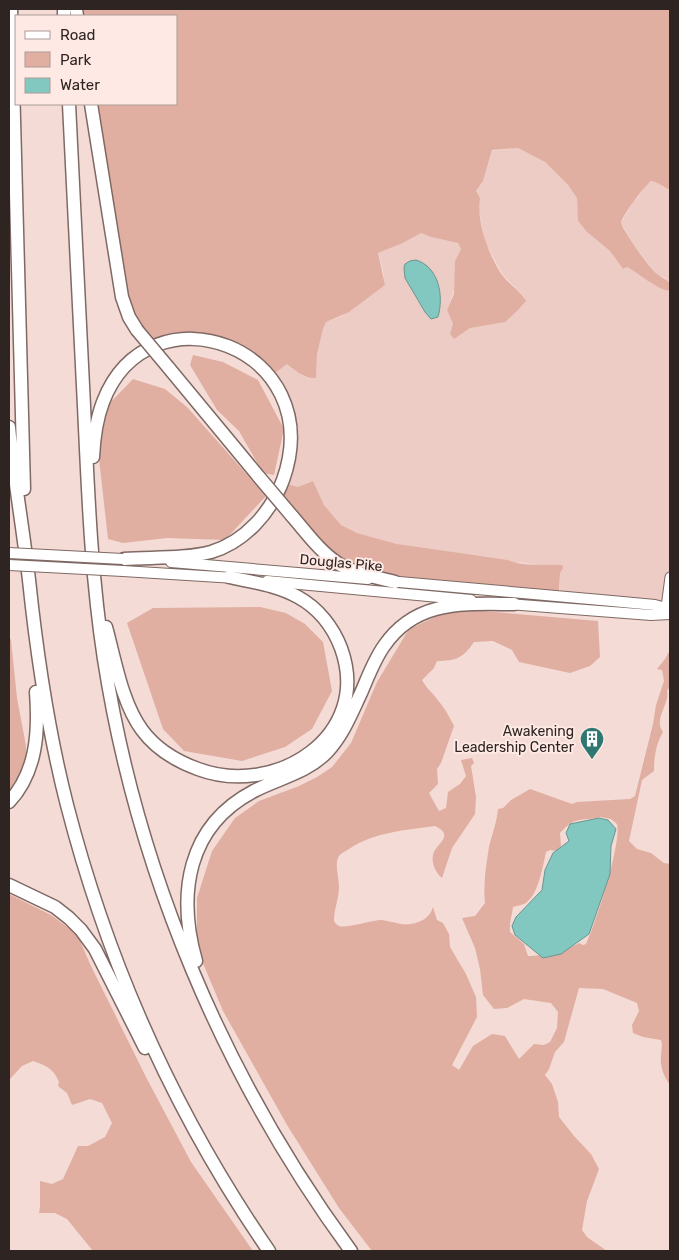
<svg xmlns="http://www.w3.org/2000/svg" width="679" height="1260" font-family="Rubik,sans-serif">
<rect width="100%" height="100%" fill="#f4dbd5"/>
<!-- built -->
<path fill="#ecccc4" d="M518,148L545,162L568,185L577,198L578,221L587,232L610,251L623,269L627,267L637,272L656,286L670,291V611L560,594V573L549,565L544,566L521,562L514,563L508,560L452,553L397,544L357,533L341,525L324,505L313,481L298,487L281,482L290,446L271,376L287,363L303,376L309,378L316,377L317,354L323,329L326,322L340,317L385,285L383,270L378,253L403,243L421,233L431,237L458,243L461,249L455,261V287L447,310L453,324V339L470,328L505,321L516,312L521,293L503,275L485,242L478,204L480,198L476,192L483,181L492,151Z
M651,181L658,182L664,187L670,190V283L664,277L657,275L634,245L621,223L633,202L638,198L645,186Z"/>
<!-- green -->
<path fill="#e0afa2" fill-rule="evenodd" d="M75,9H670V190C663,187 659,182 651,181C644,187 623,214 621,223C624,232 650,269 657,274C662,278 666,279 670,283V291C655,289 641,274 627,267L623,269L610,251L587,232L578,221L577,198L568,185L545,162L518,148L492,150L483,181L476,191L480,198C476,221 489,256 502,275C509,284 519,290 526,301L516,312L505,322L470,328L454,339L450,334L453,324L447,310L454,294L455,261L461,249L458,243L431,237L421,233L403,243L378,253L385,285L349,312L326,322L323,329L317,354L316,378C304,379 296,371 287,364L271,376L222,342L152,346L132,323L90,104H176V16H76Z
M193,355L223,362L258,380L284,429L274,475L263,473L239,431L217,410L190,365Z
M133,379L165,389L187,407L266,496L225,540L167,538L123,543L108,539L99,459L107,406Z
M313,481L324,505L341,525L357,533L397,544L508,560C523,567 546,564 562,565L563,568L560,573L559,592L375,575L343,565L276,493L281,482L298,487Z
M260,607L286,613L305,624L323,642L332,691L312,729L285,747L242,761L184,751L163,729L127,623L153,608Z
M472,610L598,621L600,657L590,666L570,673L519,662L512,650L493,641L474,642C463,658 456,661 437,661L434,668L422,680C426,688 432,692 437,699C444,707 449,716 454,726L441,763L437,769L438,784L429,793L439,811L446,808L448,792L460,784L466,776L461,760L472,758L474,763L471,766L476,797L475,814L452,848L442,878C435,873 430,860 434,852C439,842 454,835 435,826C406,830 374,832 349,849C346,851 341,853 339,856C334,864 339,877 339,887C339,898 334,909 334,921C335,923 337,925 339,926C345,929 372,920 382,920C389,921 395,923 401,924C414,926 430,920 433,907L437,920L443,923L449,934L450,947L466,974L476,997L477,1017L452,1065L459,1070L473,1046L492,1034L505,1036L519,1059L534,1044L544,1045L550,1042L557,1028L558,1012L551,1003L524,999L507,1008L494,1009L483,995L480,969L475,948L462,918L475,916L485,903C483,884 486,866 489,847C492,834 497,822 498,809L503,808L511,800L530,789L572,804L577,802L630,799L635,796L653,724L656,705L664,681L662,670L657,669L665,659L669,652H670V686L667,691C670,704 653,719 663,732C656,744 654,757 654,771L642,780L629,841L637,849L651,853L664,863L670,864V1085C664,1077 660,1067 661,1057C661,1051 663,1046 661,1040L643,1037L633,1033L632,1025L639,1011L637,1003L603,989L579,988L564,1042L555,1052L549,1069L545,1075L552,1084L558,1102L559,1117L574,1136L591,1154L599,1169L587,1201L582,1230L587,1237L607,1251H372L339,1208L287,1125L223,1011L197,949V898L212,851L235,818L259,801L299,786L317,777L332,767L351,743L377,682L409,629L448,611ZM601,817L611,819L617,824C622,842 595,926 586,944L583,945L579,943C567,951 542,956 528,956L524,944L510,932C509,923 512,916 513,907C516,906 521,905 524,904C538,897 543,866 546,852L550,850L557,851L561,846L560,833C577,815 579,822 601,817Z
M9,637L11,640L17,698L26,746V761L17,781L9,792Z
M9,894L51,915L77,934L91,966L146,1077L191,1162L253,1251H93L67,1219L55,1213H39L40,1207V1181L52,1184L63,1179L78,1146H88L105,1137L112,1123L102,1103L90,1099L72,1105L67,1093L58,1086L59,1082C53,1068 47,1066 33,1061L22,1066L9,1080Z"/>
<!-- water -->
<path fill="#82c7c0" stroke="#699691" d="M416,260C439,267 444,296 438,317L431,319L425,312L405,278L404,268L405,264L410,261Z
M599,818L608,820L616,829L611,846L610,874L589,934L561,954L543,958L515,935L512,926L516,917L542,890L545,870L553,853L569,841L566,833L570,824Z"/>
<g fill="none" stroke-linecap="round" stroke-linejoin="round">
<defs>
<path id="tertiary" d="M666,607L670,577"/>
<path id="primary" d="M171,562L368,579
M123,571L235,578
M267,581L471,600
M388,581L612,601L655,605L670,609
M508,604L651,615L670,614"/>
<path id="motorway" d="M11,9L24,489
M64,9V16
M76,9L77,16
M69,104C74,204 79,305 84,406C88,491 91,575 104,659C137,872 224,1078 351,1251
M91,104L122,297L129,317L137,330
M168,367L259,477
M9,427C14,478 23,529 29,580C37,656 48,731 67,805C108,964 176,1116 269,1251
M93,457C94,438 96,420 103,402C149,282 330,347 283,480C271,512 245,542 211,552C184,559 152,557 124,559
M292,516C306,532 320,552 339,564C356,574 376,577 395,582
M106,627C115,660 122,703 142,730C156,749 176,761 198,769C275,798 373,736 341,648C333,627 318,608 298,597C277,585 252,582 229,577
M9,802C37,772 39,731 36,692
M9,885L55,907L69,918L81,930L95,949L145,1048
M196,961C177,894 187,826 254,791C279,778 307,773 327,752C343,735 351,714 361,693C368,677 374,660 384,646C416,599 465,604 514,604"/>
</defs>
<!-- tertiary casing -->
<use href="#tertiary" stroke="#7f6964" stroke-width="11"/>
<!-- primary casing -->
<use href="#primary" stroke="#7f6964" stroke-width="12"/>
<!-- motorway casing -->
<use href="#motorway" stroke="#7f6964" stroke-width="15"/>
<!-- tertiary -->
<use href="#tertiary" stroke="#fff" stroke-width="9"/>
<!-- primary -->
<use href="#primary" stroke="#fff" stroke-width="10"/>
<!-- motorway -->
<use href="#motorway" stroke="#fff" stroke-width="12"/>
<defs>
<path id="primary-bridge" d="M9,553L123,559
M9,565L123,571"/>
<path id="motorway-bridge" d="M137,330L168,367
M259,477L292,516"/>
</defs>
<!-- primary-bridge casing -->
<use href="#primary-bridge" stroke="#7f6964" stroke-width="12" stroke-linecap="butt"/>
<!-- motorway-bridge casing -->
<use href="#motorway-bridge" stroke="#7f6964" stroke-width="15" stroke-linecap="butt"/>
<!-- primary-bridge -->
<use href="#primary-bridge" stroke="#fff" stroke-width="10"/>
<!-- motorway-bridge -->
<use href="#motorway-bridge" stroke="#fff" stroke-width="12"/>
</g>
<!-- icons -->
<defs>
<symbol id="building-pin" viewBox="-11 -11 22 30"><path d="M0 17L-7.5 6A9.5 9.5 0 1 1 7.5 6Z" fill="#2f7771" stroke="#fee9e4"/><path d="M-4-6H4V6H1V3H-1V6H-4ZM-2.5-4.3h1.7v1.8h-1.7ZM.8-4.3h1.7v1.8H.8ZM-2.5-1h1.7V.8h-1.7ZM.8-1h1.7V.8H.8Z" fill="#fff"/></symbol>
</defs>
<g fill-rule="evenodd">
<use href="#building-pin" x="578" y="725" width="28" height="38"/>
</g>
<g text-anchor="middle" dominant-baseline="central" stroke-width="4" stroke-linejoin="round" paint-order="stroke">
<!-- street labels -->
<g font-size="14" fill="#2e2523" stroke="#fee9e4">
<text transform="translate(341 563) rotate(5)">Douglas Pike</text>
</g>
<!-- poi labels -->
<g font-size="14" fill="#2e2523" stroke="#fee9e4" text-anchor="end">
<text x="574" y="731">Awakening<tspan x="574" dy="16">Leadership Center</tspan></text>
</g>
</g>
<!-- border -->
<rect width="679" height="1260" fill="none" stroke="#2e2523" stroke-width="20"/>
<!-- legend -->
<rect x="15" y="15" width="162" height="90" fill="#fee9e4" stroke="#ab9b97"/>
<rect x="25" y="31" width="25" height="8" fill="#ffffff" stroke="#ab9b97"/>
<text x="60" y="40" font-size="15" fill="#2e2523">Road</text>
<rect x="25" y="52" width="25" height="15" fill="#e0afa2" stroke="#ab9b97"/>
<text x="60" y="65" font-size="15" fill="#2e2523">Park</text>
<rect x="25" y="78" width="25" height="15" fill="#82c7c0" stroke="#ab9b97"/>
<text x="60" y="90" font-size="15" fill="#2e2523">Water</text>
</svg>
